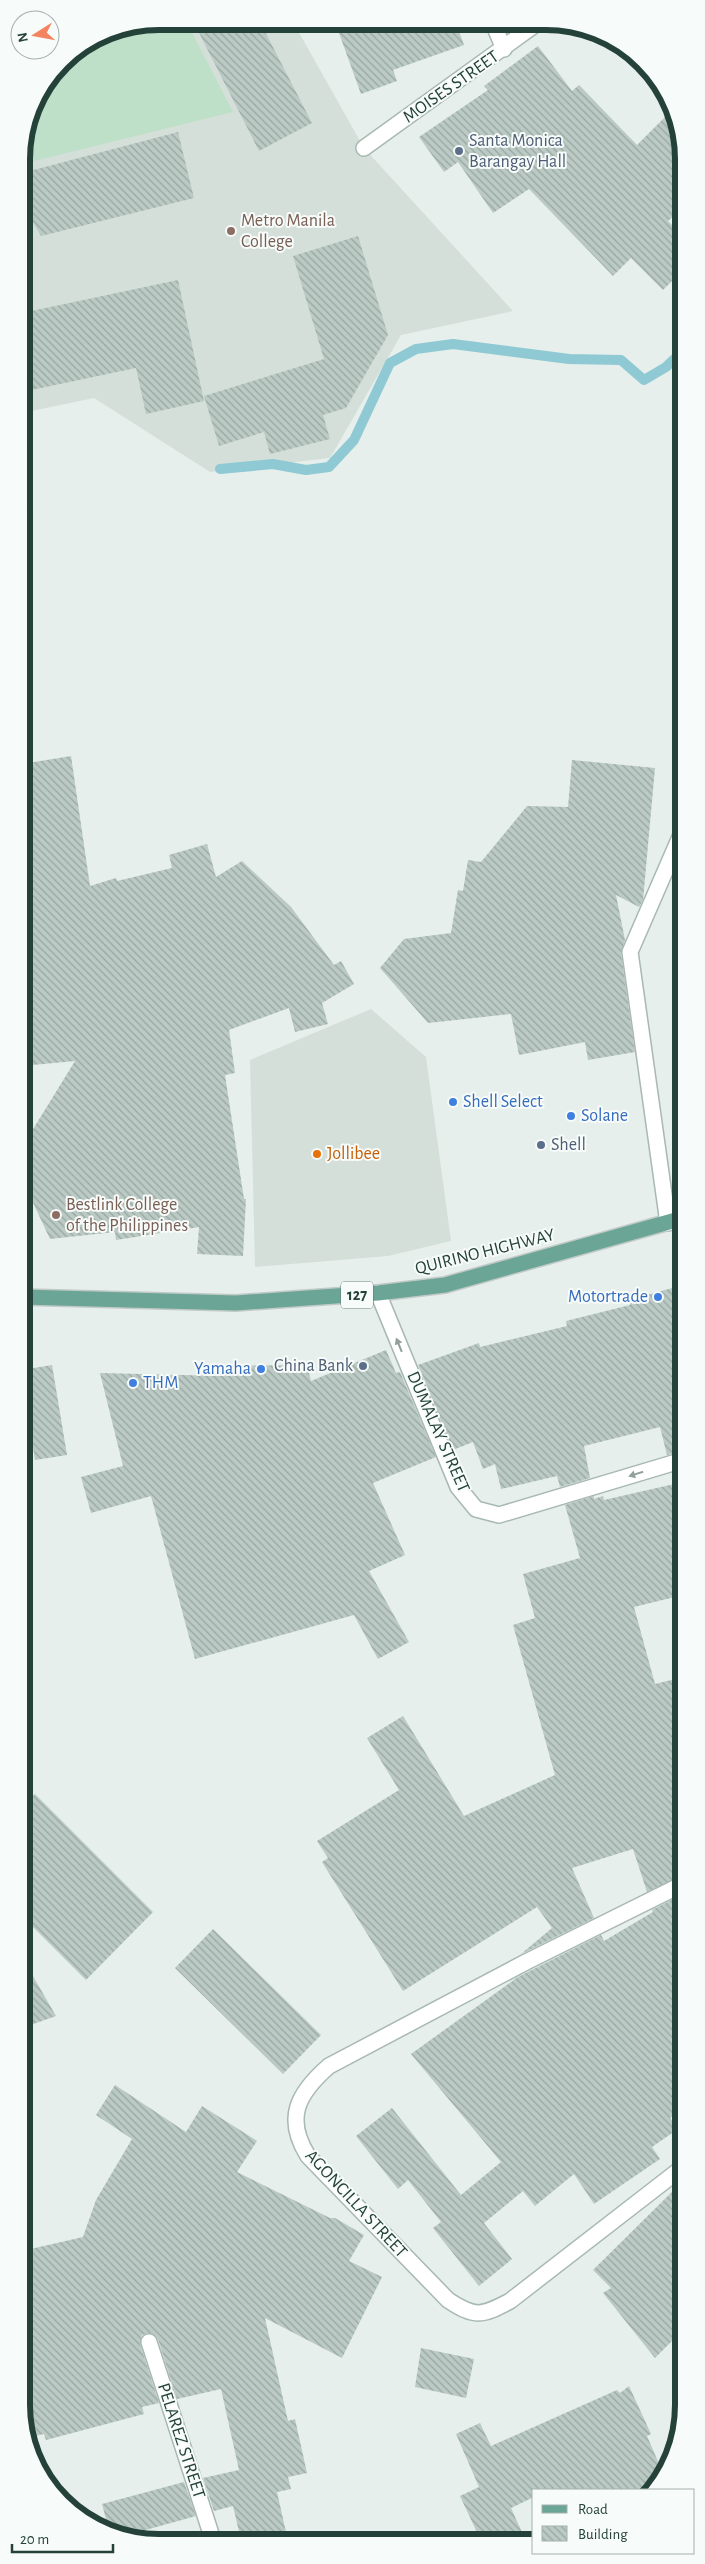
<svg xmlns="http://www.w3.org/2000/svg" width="705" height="2564" font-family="'Alegreya Sans',sans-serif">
<defs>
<pattern id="building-back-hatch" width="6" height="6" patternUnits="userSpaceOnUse" patternTransform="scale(1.25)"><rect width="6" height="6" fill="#bbcac4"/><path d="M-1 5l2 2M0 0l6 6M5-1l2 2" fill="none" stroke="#98a6a0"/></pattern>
</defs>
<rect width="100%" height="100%" fill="#e6efeb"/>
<!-- built -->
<path fill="#d4dfda" d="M159,21L293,22L364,148L513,311L401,335L330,458L210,472L94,398L22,413V150L32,106L62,61L107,32Z
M371,1009L426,1057L451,1241L388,1256L255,1267L250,1060Z"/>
<!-- pitch -->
<path fill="#bfe0c8" d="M159,21H186L233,112L22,164V150L32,106L62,61L107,32Z"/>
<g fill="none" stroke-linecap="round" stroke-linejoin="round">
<!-- stream -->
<path stroke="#8ec9d4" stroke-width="10" d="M220,469L273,464L306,470L329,467L354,440L390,363L416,349L453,344L569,359L621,360L644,380L666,367L683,351"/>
</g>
<!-- building -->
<path fill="url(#building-back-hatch)" d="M193,21L260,22L312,123L259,151Z
M335,22L456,23L464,45L393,70L397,81L361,94Z
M538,46L572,91L579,85L637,145L673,109L683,141V208L668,221L683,236V270L663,290L631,258L613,276L529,189L493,213L458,162L444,172L419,137L488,90L484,86Z
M178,132L194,198L41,236L22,203V173Z
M358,236L388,335L346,408L323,415L330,439L270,454L264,432L219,446L204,396L324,359L293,256Z
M178,280L204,401L146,414L136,368L22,392V313Z
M71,756L90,886L116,878L117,881L172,868L169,855L207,844L216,877L242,861L291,907L334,965L341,961L354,984L322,1003L328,1024L295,1032L289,1008L229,1030L235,1073L225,1075L244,1199H246L243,1256L197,1254L199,1227L116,1240L115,1232L50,1239L22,1179V1147L75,1061L22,1066V764Z
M572,760L655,768L643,900L639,907L616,895L625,940L621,953L635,1052L588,1060L585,1042L519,1055L511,1014L428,1023L380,968L404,939L451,933L458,890L463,891L468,860L481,862L527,806L568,807Z
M683,1285V1451L667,1455L660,1427L584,1446L590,1478L560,1487L557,1476L501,1489L495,1464L483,1469L473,1442L453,1450L418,1365L479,1343L480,1347L567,1326L566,1321L630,1305L629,1300Z
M386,1350L396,1373L400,1372L436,1457L373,1483L405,1555L369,1571L409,1642L378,1659L354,1615L195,1659L151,1496L91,1513L81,1477L123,1466L100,1373L223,1376L221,1366L307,1365L311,1381Z
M52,1365L67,1455L35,1460L33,1447L22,1449V1370Z
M683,1482V1595L634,1607L655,1684L683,1677V1875L647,1892L633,1849L572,1868L594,1918L521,1954L552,1928L537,1907L403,1991L322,1862L328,1858L317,1841L399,1790L367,1738L403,1716L464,1816L555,1775L513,1625L535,1618L523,1574L580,1558L565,1505L594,1496V1499L603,1496L604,1500Z
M35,1794L153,1912L86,1980L22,1916V1806Z
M683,1894V2108L670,2118L678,2129L652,2147L660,2159L594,2204L574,2174L535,2206L523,2191L484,2223L512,2259L479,2286L433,2228L441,2222L408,2180L398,2189L356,2136L392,2108L461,2195L501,2162L411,2054L518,1977L601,1935L604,1941L653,1912L652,1910Z
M213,1929L321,2035L283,2074L175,1968Z
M22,1957L56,2016L22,2028Z
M115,2085L186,2132L202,2106L257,2141L237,2172L330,2218H335L364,2235L349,2261L382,2277L342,2358L265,2318L288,2421L295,2419L307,2473L288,2477L291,2489L277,2492L288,2541L241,2540L233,2506L214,2511L203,2478L239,2470L221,2389L177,2399L158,2339L151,2333L142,2335L140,2344L159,2403L142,2407L144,2414L46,2440L44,2434L27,2438L22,2423V2251L83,2237L96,2200L132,2139L96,2115Z
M683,2181V2330L655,2358L603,2293L611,2288L593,2270Z
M421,2348L474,2359L466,2398L415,2387Z
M629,2386L651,2434L647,2436L663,2473L653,2490H534V2497L511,2508L526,2541H481L460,2496L479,2487L456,2434L480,2423L491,2446L617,2390L620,2393Z
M184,2482L196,2516L124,2536L108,2527L102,2504Z"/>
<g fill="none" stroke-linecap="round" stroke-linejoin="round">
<defs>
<path id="minor" d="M493,23L504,49
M364,148L536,24
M668,1223L630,952L680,837
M378,1293L458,1487L476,1509L499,1515L683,1460
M683,1884L526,1962L329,2066C298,2093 284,2118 308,2156L448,2300C475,2318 482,2316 510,2301L683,2167
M149,2342L213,2540"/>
<path id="major" d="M22,1297L236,1303L378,1293L445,1285L683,1218"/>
</defs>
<!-- minor casing -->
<use href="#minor" stroke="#a8b8b2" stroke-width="18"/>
<!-- major casing -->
<use href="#major" stroke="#c2cac8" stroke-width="18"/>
<!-- minor -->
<use href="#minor" stroke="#fff" stroke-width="15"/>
<!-- major -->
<use href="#major" stroke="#6aa596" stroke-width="15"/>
</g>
<!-- one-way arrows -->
<defs><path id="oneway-solid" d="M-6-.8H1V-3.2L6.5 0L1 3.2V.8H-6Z" transform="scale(1.25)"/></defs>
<g fill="#92a09c">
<use href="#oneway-solid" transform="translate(399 1345) rotate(-112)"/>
<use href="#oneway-solid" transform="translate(636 1474) rotate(163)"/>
</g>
<!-- markers -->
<g fill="#5c6f8a" stroke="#f7fbf9" stroke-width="2">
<circle cx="459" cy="151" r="5"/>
<circle cx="541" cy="1145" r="5"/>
<circle cx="363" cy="1366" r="5"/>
</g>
<g fill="#8d6e63" stroke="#f7fbf9" stroke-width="2">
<circle cx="231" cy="231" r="5"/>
<circle cx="56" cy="1215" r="5"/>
</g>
<g fill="#3f7fe0" stroke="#f7fbf9" stroke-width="2">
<circle cx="453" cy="1102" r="5"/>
<circle cx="571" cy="1116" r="5"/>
<circle cx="658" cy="1297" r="5"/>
<circle cx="261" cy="1369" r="5"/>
<circle cx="133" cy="1383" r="5"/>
</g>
<circle fill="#e8710a" stroke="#f7fbf9" stroke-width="2" cx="317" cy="1154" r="5"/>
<g text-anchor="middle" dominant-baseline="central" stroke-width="4" stroke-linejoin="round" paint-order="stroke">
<!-- shield labels -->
<rect fill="#f7fbf9" stroke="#637a73" stroke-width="1" x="341" y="1281.5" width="32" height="27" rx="4"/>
<g font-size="16" font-weight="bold" fill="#24423a">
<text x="357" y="1295">127</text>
</g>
<!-- street labels -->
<g font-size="18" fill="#24423a" stroke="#f7fbf9">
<text transform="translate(451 87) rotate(-35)">MOISES STREET</text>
<text transform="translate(485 1252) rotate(-14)">QUIRINO HIGHWAY</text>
<text transform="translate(438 1432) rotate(66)">DUMALAY STREET</text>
<text transform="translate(356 2204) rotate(47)">AGONCILLA STREET</text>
<text transform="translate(181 2441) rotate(72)">PELAREZ STREET</text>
</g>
<!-- service labels -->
<g font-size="18" fill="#4e5e75" stroke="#f7fbf9" text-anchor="start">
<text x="469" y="141">Santa Monica<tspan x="469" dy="21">Barangay Hall</tspan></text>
<text x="551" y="1145">Shell</text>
<text x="353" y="1366" text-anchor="end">China Bank</text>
</g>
<!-- education labels -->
<g font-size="18" fill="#785e54" stroke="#f7fbf9" text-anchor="start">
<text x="241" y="221">Metro Manila<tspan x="241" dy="21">College</tspan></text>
<text x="66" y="1205">Bestlink College<tspan x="66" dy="21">of the Philippines</tspan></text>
</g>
<!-- shop labels -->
<g font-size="18" fill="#366cbe" stroke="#f7fbf9" text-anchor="start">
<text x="463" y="1102">Shell Select</text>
<text x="581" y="1116">Solane</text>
<text x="648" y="1297" text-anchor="end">Motortrade</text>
<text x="251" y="1369" text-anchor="end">Yamaha</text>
<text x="143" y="1383">THM</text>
</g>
<!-- food labels -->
<g font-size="18" fill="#c56008" stroke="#f7fbf9" text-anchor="start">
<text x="327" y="1154">Jollibee</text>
</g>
</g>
<!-- crop -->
<path d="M0 0H705V2564H0ZM159 30H546A129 129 0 0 1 675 159V2405A129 129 0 0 1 546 2534H159A129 129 0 0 1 30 2405V159A129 129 0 0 1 159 30Z" fill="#f7fbf9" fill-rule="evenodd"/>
<path fill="none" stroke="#24423a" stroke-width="6" d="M159 30H546A129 129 0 0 1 675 159V2405A129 129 0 0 1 546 2534H159A129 129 0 0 1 30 2405V159A129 129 0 0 1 159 30Z"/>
<!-- legend -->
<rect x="532" y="2489" width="162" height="65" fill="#f7fbf9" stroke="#a3b1ad"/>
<rect x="542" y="2505" width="25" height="8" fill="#6aa596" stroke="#a3b1ad"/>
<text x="578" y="2514" font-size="15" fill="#24423a">Road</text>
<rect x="542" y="2526" width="25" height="15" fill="url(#building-back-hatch)" stroke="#a3b1ad"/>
<text x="578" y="2539" font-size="15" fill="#24423a">Building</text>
<!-- north arrow -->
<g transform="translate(35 35) rotate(259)"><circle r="24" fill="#f7fbf9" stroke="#a3b1ad"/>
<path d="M0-4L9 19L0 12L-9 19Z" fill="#f4845f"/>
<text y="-8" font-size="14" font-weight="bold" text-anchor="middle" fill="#24423a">N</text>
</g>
<!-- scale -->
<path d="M12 2544v8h101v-8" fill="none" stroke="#24423a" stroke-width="2.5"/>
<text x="20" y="2544" font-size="15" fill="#24423a" stroke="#f7fbf9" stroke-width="4" paint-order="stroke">20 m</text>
</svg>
